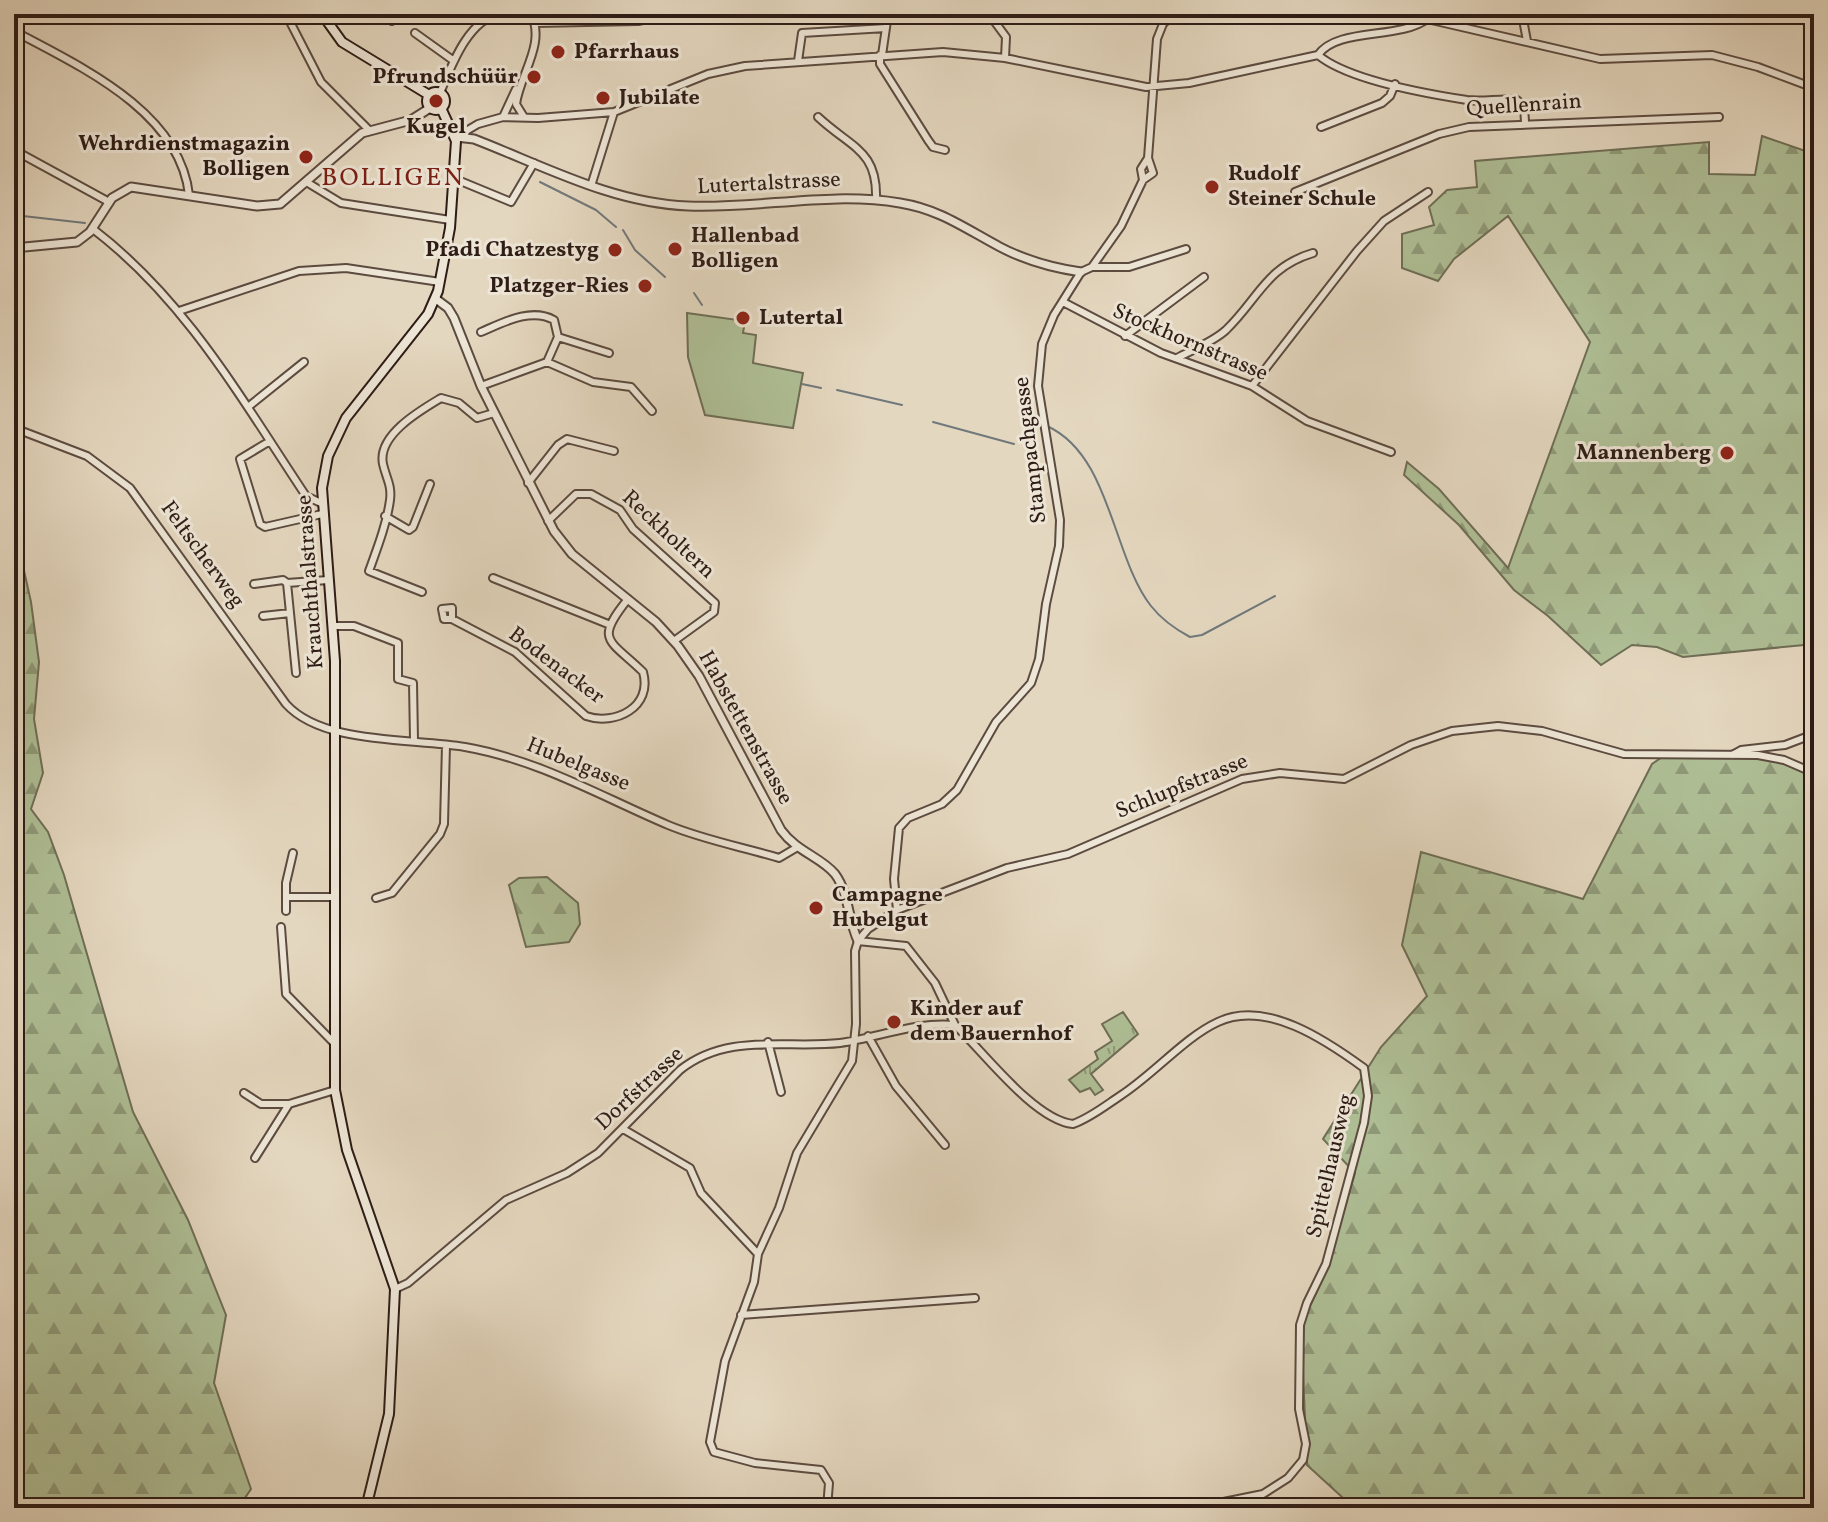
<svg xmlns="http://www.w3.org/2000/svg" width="1828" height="1522" font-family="Vollkorn,serif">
<defs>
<pattern id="grass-tufts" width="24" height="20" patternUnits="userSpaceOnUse" patternTransform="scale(2)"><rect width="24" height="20" fill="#afbf96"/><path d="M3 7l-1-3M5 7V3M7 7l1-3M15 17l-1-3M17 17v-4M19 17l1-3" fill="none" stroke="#8f9a79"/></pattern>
<pattern id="forest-firs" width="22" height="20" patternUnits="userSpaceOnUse" patternTransform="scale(2)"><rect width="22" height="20" fill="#afbf96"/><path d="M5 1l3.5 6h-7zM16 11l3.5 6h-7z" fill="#8f9a79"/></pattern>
</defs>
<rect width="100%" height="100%" fill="#e4d7bf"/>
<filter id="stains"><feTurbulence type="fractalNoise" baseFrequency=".0025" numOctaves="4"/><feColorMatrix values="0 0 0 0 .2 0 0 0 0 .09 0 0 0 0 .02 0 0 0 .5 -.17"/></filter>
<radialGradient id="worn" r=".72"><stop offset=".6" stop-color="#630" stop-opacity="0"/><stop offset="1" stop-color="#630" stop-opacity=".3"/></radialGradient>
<!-- grass -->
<path fill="url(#grass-tufts)" stroke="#6e6e56" stroke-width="2" d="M1123,1012L1138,1034L1091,1074L1103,1090L1095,1095L1090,1088L1080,1092L1069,1080L1098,1059L1095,1052L1112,1041L1102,1024Z"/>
<!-- forest -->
<path fill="url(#forest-firs)" stroke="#6e6e56" stroke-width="2" d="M1762,136L1814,154V644L1683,657L1657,647L1632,645L1601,665L1548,616L1514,590L1459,525L1404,475L1407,462L1439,489L1508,568L1590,342L1508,216L1454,259L1438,281L1402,268V234L1434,225L1429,207L1447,190L1477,187L1475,161L1709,142V174L1755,175Z
M14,526L31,602L39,662L34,719L43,773L31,809L48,832L64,875L133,1112L188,1220L226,1315L214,1383L251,1489L238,1508H14Z
M1668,753C1709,754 1780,753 1814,777V1508H1354L1307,1465L1301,1326L1327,1268L1355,1173L1323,1139L1381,1047L1427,996L1402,945L1421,852L1583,899L1652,764Z
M547,877L578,903L580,924L569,942L526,947L509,885L519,878Z"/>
<!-- pitch -->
<path fill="#afbf96" stroke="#6e6e56" stroke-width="2" d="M687,313L745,321L743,333L756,335L753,363L803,373L793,428L705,415L688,357Z"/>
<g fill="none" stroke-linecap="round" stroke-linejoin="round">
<!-- stream -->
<path stroke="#70787b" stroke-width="2" d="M540,182L596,210L616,227
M14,215L85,223
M623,230L635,250L665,277
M694,293L702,305
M802,384L821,388
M837,390L902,405
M933,422L1014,444
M1047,426C1111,455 1112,556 1151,606C1162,620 1175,629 1190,637L1202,635L1275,596"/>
<defs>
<path id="minor" d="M286,14L321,82L369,130
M379,14L392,21
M989,14L1006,37L1005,58
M1522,14L1527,41
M535,23L638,21L671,14
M14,31C79,66 180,111 189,195
M415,33L454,61
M880,55V64L928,140L933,147L945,150
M882,55L888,14
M1318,55C1337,27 1399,40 1427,19L1600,59L1712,55L1758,67L1814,88
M1318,55C1348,80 1428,94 1467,100C1484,102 1501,98 1517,100L1524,106L1525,122
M798,61L802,33L886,28
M440,93C451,67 468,19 500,14
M503,117L516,89
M524,117L516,104C520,74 546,44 531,14
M818,117C851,148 878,150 876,200
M1321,127L1382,103L1390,96L1395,84
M456,137L478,124L503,117L538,118L614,112L708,74L745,66L943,52L1005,58L1146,87L1189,83L1318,55
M14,150L109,202
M453,178L511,202L534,163
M1143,180L1141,169L1148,158
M308,183L341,203L450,220
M591,186L614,112
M1295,192L1439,134L1469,127L1719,117
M93,229C186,300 242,400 306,496L321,503
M1092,267H1129L1186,249
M1063,302L1161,353L1252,386L1307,421L1391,452
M179,311L299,271L346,268L440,282
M1125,336L1204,277
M558,337L609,353
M1177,358C1192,350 1213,342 1226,330C1259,298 1266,267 1313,253
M547,362L593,382L631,387L652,411
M481,386L547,362L558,337L554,320C531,307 502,323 481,332
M1252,386L1357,251L1384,221L1428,192
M248,407L304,362
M14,428L87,456L130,488L286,704C323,745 412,738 465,747C539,760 600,796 668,825C704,840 743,847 779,858L796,848
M270,441L240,459L260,524L265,527L322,514
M528,483L558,445L567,439L614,451
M385,516L409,530L413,527L430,484
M548,521L576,494H591L620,510L633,529L715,603L714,612L674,641
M493,578L608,624
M254,584L283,580L287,583
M422,592L369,571C377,549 387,523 390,500C392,485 386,478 383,464C377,435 421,410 441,398L459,403L477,418L494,413
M263,616L290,613
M452,619V608L442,609L444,619H452L515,652L586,716C615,726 653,707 643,672C609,639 594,641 628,599
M333,626H354L398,643V679L413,683L414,740
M296,673L287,583L328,580
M1732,755L1741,750L1785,745L1814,734
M286,897H334
M376,898L392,893L440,834L444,824L446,745
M897,910L894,879L899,828L908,818L942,804L957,790L996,722L1031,683L1039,659L1046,604L1059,546L1060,520L1038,386L1042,344L1054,315L1081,272L1092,267L1121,226L1143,180L1153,173L1148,158L1157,39L1163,24L1173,14
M286,911V883L293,853
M281,927L286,994L333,1042
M858,941L906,946L935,983L955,1025
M868,1036L896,1086L945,1145
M768,1042L781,1092
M244,1093L261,1104H288
M623,1129L690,1168L701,1193L758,1254
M255,1158L289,1104L335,1090
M395,1289L408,1283L506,1200L567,1173L598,1153L680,1070C728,1032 786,1049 840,1043C878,1038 916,1021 955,1025C983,1051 1034,1120 1073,1124C1090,1118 1105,1106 1120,1096C1153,1075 1185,1037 1218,1022C1266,999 1327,1041 1364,1068L1368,1096L1364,1123L1326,1264L1307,1303L1300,1325L1299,1409L1306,1444L1303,1460L1288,1478L1263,1494L1194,1508
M741,1315L975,1298
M827,1508L829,1483L821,1470L755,1463L714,1452L710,1442L725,1361L754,1282L758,1254L779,1208L797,1153L852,1061L856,1024L855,951L858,941L868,929L897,910L1007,868L1068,854L1242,779L1280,773L1344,779L1411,745L1452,731L1498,726L1542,731L1624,754L1758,755L1784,760L1814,773"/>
<path id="tertiary" d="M456,137L474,139C544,166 612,203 688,206C759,209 829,191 900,203C939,209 966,229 1000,247C1025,260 1053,268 1081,272
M14,248L77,242L90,232L112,198L131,187L257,206L280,204L362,133L411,120L430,108
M436,299L448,308L454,318L481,386L554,531L572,554L656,622L678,646L699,676L781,830C797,852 821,857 835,874C849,893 848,920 858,941"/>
<path id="secondary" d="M322,14L342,42L429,95
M427 101a9 9 0 1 1 18 0a9 9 0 1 1-18 0Z
M366,1508L389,1414L395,1289L347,1150L335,1090V661L322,488L328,456L346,418L428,314L438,291L450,228L456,141L441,108"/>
</defs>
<!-- minor casing -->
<use href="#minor" stroke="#5c4b40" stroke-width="10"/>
<!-- tertiary casing -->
<use href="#tertiary" stroke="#5c4b40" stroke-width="11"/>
<!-- secondary casing -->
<use href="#secondary" stroke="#2e1c16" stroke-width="12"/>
<!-- minor -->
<use href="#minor" stroke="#ede5d5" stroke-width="6"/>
<!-- tertiary -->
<use href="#tertiary" stroke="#ede5d5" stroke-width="7"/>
<!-- secondary -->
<use href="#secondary" stroke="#ede5d5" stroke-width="8"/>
</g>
<!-- markers -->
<g fill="#8f2418" stroke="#ede5d5" stroke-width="3">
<circle cx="558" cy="52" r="8"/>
<circle cx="534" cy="77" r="8"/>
<circle cx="603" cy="98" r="8"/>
<circle cx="436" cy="101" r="8"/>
<circle cx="306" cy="157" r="8"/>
<circle cx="1212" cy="187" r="8"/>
<circle cx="675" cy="249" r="8"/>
<circle cx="615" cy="250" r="8"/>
<circle cx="645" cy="286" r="8"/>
<circle cx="743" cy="318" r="8"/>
<circle cx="1727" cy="453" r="8"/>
<circle cx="816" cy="908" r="8"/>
<circle cx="894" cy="1022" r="8"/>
</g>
<g text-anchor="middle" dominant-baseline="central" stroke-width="6" stroke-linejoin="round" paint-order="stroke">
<!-- poi labels -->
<g font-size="22" font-weight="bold" fill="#2e1c16" stroke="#ede5d5" text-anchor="start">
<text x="574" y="52">Pfarrhaus</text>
<text x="518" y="77" text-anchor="end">Pfrundschüür</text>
<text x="619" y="98">Jubilate</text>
<text x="436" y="127" text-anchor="middle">Kugel</text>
<text x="290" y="144" text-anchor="end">Wehrdienstmagazin<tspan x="290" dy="25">Bolligen</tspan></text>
<text x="1228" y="174">Rudolf<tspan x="1228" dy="25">Steiner Schule</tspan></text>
<text x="691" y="236">Hallenbad<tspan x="691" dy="25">Bolligen</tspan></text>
<text x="599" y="250" text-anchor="end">Pfadi Chatzestyg</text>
<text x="629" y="286" text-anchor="end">Platzger-Ries</text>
<text x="759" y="318">Lutertal</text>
<text x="1711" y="453" text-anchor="end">Mannenberg</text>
<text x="832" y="895">Campagne<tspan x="832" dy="25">Hubelgut</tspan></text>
<text x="910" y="1009">Kinder auf<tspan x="910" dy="25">dem Bauernhof</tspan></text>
</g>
<!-- street labels -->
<g font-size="22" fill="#2e1c16" stroke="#ede5d5">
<text transform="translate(1524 106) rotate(-4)">Quellenrain</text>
<text transform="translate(769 184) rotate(-3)">Lutertalstrasse</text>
<text transform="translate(1190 343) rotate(23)">Stockhornstrasse</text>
<text transform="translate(1031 450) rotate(-97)">Stampachgasse</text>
<text transform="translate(668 535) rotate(43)">Reckholtern</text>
<text transform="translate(202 555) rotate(54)">Feltscherweg</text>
<text transform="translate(311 582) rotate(-94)">Krauchthalstrasse</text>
<text transform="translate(556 666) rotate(37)">Bodenacker</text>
<text transform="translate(745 728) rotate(61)">Habstettenstrasse</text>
<text transform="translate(578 765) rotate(22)">Hubelgasse</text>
<text transform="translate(1182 787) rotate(-22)">Schlupfstrasse</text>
<text transform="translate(640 1089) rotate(-43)">Dorfstrasse</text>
<text transform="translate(1331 1166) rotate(-77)">Spittelhausweg</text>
</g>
<!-- quarter labels -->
<g font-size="26" letter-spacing="2" fill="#7a1f14" stroke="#ede5d5">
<text x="393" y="178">BOLLIGEN</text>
</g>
</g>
<!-- margin -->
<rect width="1828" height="1522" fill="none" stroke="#e4d7bf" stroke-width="48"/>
<rect x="16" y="16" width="1796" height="1490" fill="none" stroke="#2e1c16" stroke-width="4"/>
<rect x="24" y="24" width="1780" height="1474" fill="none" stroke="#2e1c16" stroke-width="2"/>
<rect width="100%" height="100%" filter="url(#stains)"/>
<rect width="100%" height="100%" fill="url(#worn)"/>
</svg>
